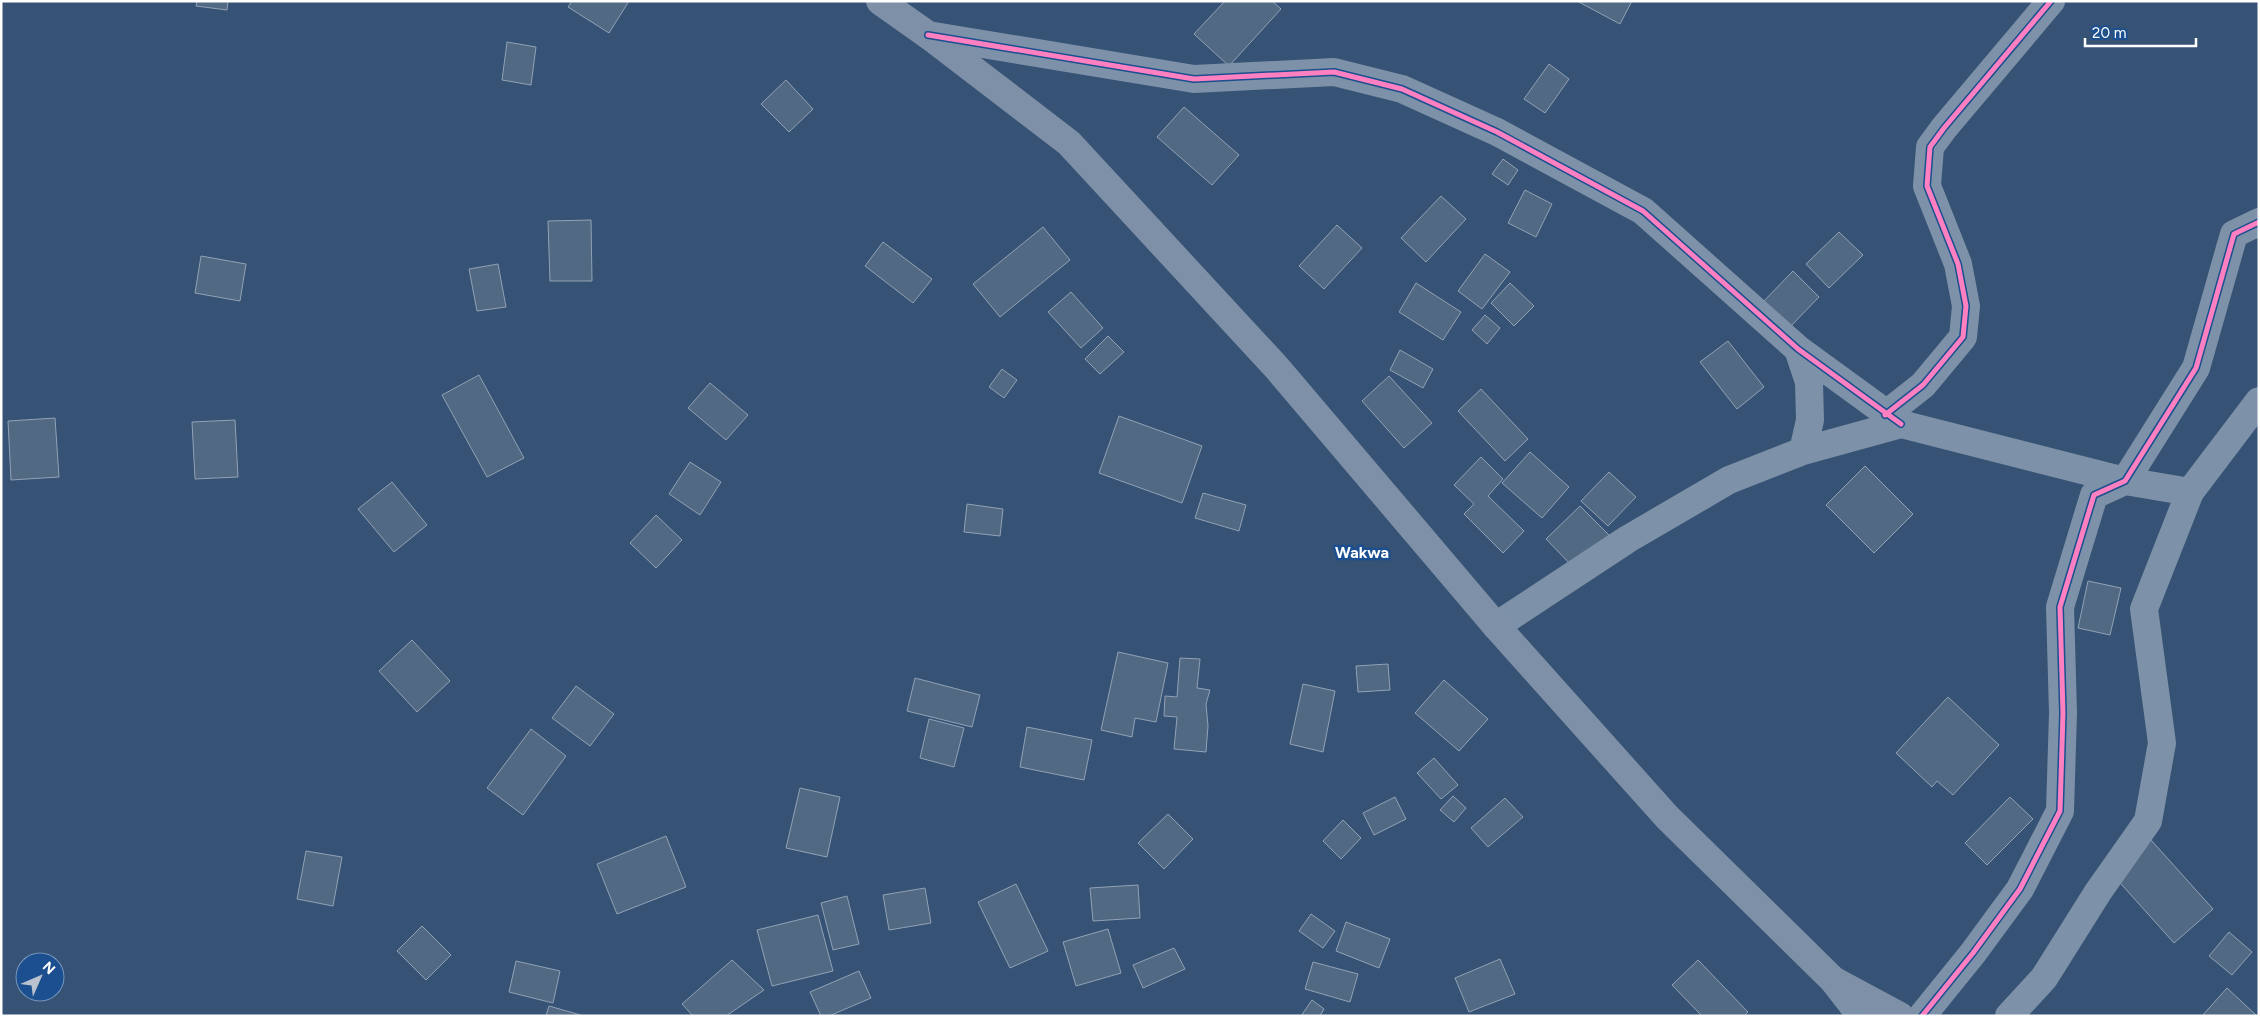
<svg xmlns="http://www.w3.org/2000/svg" width="2260" height="1017" font-family="Figtree,sans-serif">
<rect width="100%" height="100%" fill="#365274"/>
<!-- building -->
<path fill="#526984" stroke="#92a2b6" d="M197,1H228L227,10L196,6Z
M572,1H629L609,33L568,7Z
M1225,1H1272L1281,9L1229,66L1194,34Z
M1577,1H1632L1620,24Z
M507,42L536,47L531,85L502,80Z
M1549,64L1569,79L1545,113L1524,99Z
M786,80L813,109L789,132L761,104Z
M1184,107L1239,155L1212,185L1157,137Z
M1503,159L1518,170L1508,185L1492,174Z
M1525,190L1552,204L1536,237L1508,223Z
M1441,196L1466,219L1426,262L1401,238Z
M591,220L592,281H550L548,221Z
M1337,225L1362,248L1324,289L1299,266Z
M1043,227L1070,260L1000,317L973,284Z
M1839,232L1863,255L1829,288L1806,264Z
M883,242L932,279L913,303L865,266Z
M1485,254L1510,272L1482,309L1458,291Z
M201,256L246,264L240,301L195,293Z
M498,264L506,307L477,311L469,269Z
M1793,271L1819,297L1788,329L1762,303Z
M1416,283L1461,312L1443,340L1399,312Z
M1510,283L1534,306L1514,326L1491,303Z
M1071,292L1103,328L1081,348L1048,312Z
M1485,315L1500,328L1487,344L1472,330Z
M1108,336L1124,352L1100,374L1085,359Z
M1728,341L1764,387L1737,409L1700,362Z
M1400,350L1433,369L1423,388L1390,370Z
M1002,369L1017,380L1004,398L989,387Z
M479,375L524,458L487,477L442,395Z
M1389,376L1432,423L1404,448L1362,401Z
M710,383L748,415L726,440L688,408Z
M1481,389L1528,439L1505,461L1458,411Z
M1119,416L1202,446L1182,503L1099,473Z
M55,418L59,477L11,480L8,421Z
M235,420L238,477L195,479L192,422Z
M1530,452L1569,487L1542,518L1502,483Z
M1481,457L1503,479L1488,496L1524,531L1503,553L1464,514L1474,504L1454,485Z
M690,462L721,482L700,515L669,494Z
M1865,466L1913,514L1874,553L1826,505Z
M1609,472L1636,497L1608,526L1581,501Z
M392,482L427,525L394,552L358,509Z
M1203,493L1246,505L1239,531L1195,518Z
M967,504L1003,509L1000,536L964,532Z
M1580,506L1609,535L1574,568L1546,539Z
M656,515L682,540L656,568L630,543Z
M2088,581L2121,588L2110,635L2078,628Z
M412,640L450,681L417,712L379,671Z
M1118,652L1168,663L1156,722L1135,718L1132,737L1101,730Z
M1180,658L1200,659L1197,688L1210,690L1206,704L1208,726L1206,752L1174,749L1177,717L1164,716L1165,696L1177,697Z
M1388,664L1390,690L1358,692L1356,666Z
M915,678L980,695L972,727L907,711Z
M1444,680L1488,719L1459,751L1415,713Z
M1303,684L1335,691L1323,752L1290,744Z
M576,686L614,714L590,746L552,718Z
M1948,697L1999,745L1953,795L1937,781L1932,787L1896,753Z
M929,719L964,728L954,767L920,758Z
M1027,727L1092,740L1084,780L1020,767Z
M531,729L566,756L523,815L487,788Z
M1434,758L1458,785L1441,799L1417,773Z
M800,788L840,797L827,857L786,848Z
M1453,796L1466,808L1454,822L1440,810Z
M1395,797L1406,819L1374,835L1363,813Z
M2010,797L2033,819L1987,865L1965,843Z
M1505,798L1523,817L1488,847L1471,828Z
M1168,814L1193,839L1164,869L1138,843Z
M1343,820L1361,838L1341,859L1323,841Z
M666,836L686,887L617,914L597,864Z
M2151,840L2213,909L2174,943L2113,875Z
M306,851L342,857L333,906L297,899Z
M1016,884L1048,951L1010,968L978,902Z
M1138,885L1140,918L1093,921L1090,888Z
M925,888L931,923L889,930L883,895Z
M847,896L859,944L833,950L821,903Z
M1311,914L1335,931L1323,948L1299,931Z
M818,915L833,971L772,986L757,930Z
M1346,922L1390,939L1379,968L1336,951Z
M422,926L451,955L426,980L397,951Z
M1108,929L1121,973L1076,986L1063,942Z
M2229,932L2252,952L2232,975L2209,956Z
M1174,948L1185,969L1143,988L1133,965Z
M1500,959L1515,994L1469,1012L1455,978Z
M732,960L764,990L726,1016H693L682,1004Z
M1698,960L1748,1012L1744,1016H1702L1672,985Z
M516,961L560,971L553,1003L509,992Z
M1313,962L1358,974L1350,1002L1305,989Z
M859,971L871,998L829,1016H821L810,992Z
M2227,988L2257,1016H2202Z
M1312,1000L1324,1009L1320,1016H1301Z
M549,1006L584,1016H546Z"/>
<g fill="none" stroke-linecap="round" stroke-linejoin="round">
<!-- minor -->
<path stroke="#7d92a8" stroke-width="28" d="M928,35L1194,79L1334,72L1402,89L1497,132L1643,211L1798,349L1901,424
M1798,349L1809,382L1810,420L1803,451
M1885,415L1923,385L1963,337L1966,306L1958,264L1927,186L1930,147L1944,128L2051,1
M1496,626L1628,539L1729,480L1803,451L1901,424L2125,481L2190,492
M1833,980L1861,1016
M1922,1016L1973,953L2020,889L2060,811L2063,713L2060,607L2094,495L2125,481L2196,368L2234,234L2259,222
M2009,1016L2044,978L2098,892L2148,821L2162,743L2144,609L2190,492L2259,401"/>
<!-- trunk -->
<path stroke="#7e90a7" stroke-width="28" d="M880,1L928,35L1069,143L1277,368L1496,626L1667,817L1833,980L1900,1016"/>
<defs>
<path id="cycleway" d="M928,35L1194,79L1334,72L1402,89L1497,132L1643,211L1798,349L1901,424
M1885,415L1923,385L1963,337L1966,306L1958,264L1927,186L1930,147L1944,128L2051,1
M1922,1016L1973,953L2020,889L2060,811L2063,713L2060,607L2094,495L2125,481L2196,368L2234,234L2259,222"/>
</defs>
<!-- cycleway casing -->
<use href="#cycleway" stroke="#1b4f8f" stroke-width="8"/>
<!-- cycleway -->
<use href="#cycleway" stroke="#ff80c0" stroke-width="5"/>
</g>
<g text-anchor="middle" dominant-baseline="central" stroke-width="5" stroke-linejoin="round" paint-order="stroke">
<!-- quarter labels -->
<g font-size="16" font-weight="bold" fill="#fff" stroke="#1b4f8f">
<text x="1362" y="552">Wakwa</text>
</g>
</g>
<!-- border -->
<rect width="2260" height="1017" fill="none" stroke="#ffffff" stroke-width="5"/>
<!-- north arrow -->
<g transform="translate(40 977) rotate(45)"><circle r="24" fill="#1b4f8f" stroke="#7695bc"/>
<path d="M0-4L9 19L0 12L-9 19Z" fill="#b9c2ce"/>
<text y="-8" font-size="14" font-weight="bold" text-anchor="middle" fill="#ffffff">N</text>
</g>
<!-- scale -->
<path d="M2085 38v8h111v-8" fill="none" stroke="#ffffff" stroke-width="2.5"/>
<text x="2092" y="38" font-size="15" fill="#ffffff" stroke="#1b4f8f" stroke-width="4" paint-order="stroke">20 m</text>
</svg>
